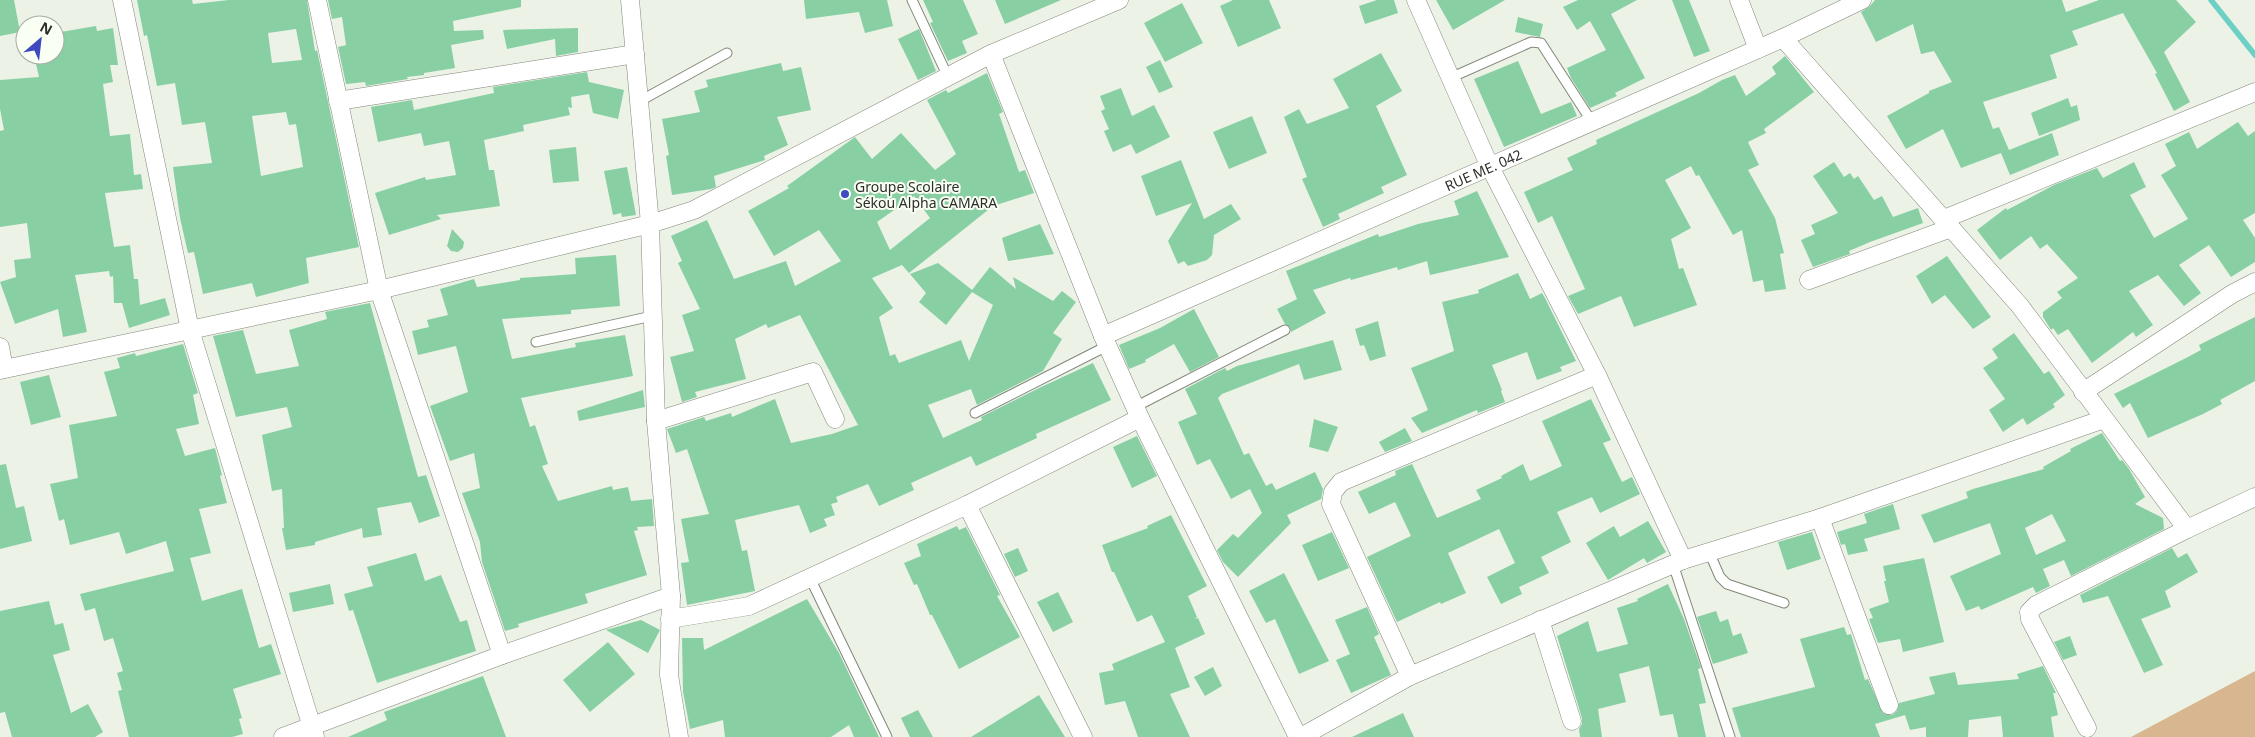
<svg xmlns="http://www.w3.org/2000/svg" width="2255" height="737" font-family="'Noto Sans',sans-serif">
<rect width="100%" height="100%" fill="#ecf2e5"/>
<!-- green -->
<path fill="#d8b690" d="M2255,671V737H2131Z"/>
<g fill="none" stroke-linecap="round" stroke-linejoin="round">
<!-- stream -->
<path stroke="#6cd0c4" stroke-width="5.5" d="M2211,0L2255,55"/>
</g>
<!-- building -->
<path fill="#88d0a4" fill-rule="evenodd" d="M0,0H14L20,32L0,36Z
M137,0H192L193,4L229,0H307L315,51L317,50L359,247L306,258L309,283L256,297L252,283L203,294L194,252L188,253L180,218L173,167L212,163L205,122L182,125L175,83L157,86L147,35L144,36ZM296,29L302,60L272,63L268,33ZM286,112L289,125L296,124L303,167L261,176L252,116Z
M328,0H521V7L453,21L454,31L483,30L484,39L451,45L455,68L424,73V75L407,77L408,79L366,86L365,82L346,84L338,47L346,45L342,17L332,19Z
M804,0H887L893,26L865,33L859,12L806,19Z
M923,0H963L978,34L962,41L967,53L948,61L930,23L933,22Z
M995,0H1061L1005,24Z
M1233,0H1269L1281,28L1238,47L1220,6Z
M1377,0H1394L1398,13L1365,24L1359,6Z
M1436,0H1505L1453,30Z
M1578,0H1637L1611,14L1645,78L1615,93L1617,96L1590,108L1571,78L1567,68L1606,50L1590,21L1577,30L1563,7Z
M1672,0H1689L1710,51L1694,57Z
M1875,0H2062L2066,12L2099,0H2176L2196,22L2164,52L2190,102L2174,111L2155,74L2157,73L2123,13L2072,31L2078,45L2050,55L2057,78L1983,102L1993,129L1999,127L2009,150L2052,133L2059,155L2010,175L2001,153L1961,168L1943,129L1906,149L1887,116L1929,93V91L1952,82L1934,51L1921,54L1913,24L1876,42L1861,12L1870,6Z
M1182,3L1203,43L1165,62L1144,23Z
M1518,17L1543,24L1540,37L1515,32Z
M96,26L97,31L113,28L118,65H110L113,82L103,84L110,136L130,134L134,175L141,174L143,189L105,193L114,247L130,245L134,279H138L140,305L165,298L170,315L129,328L122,303H114L113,276L110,277L109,271L75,275L87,332L63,337L58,309L15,324L0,282L16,277L14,260L31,258L27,223L0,227V131L4,130L0,109V80L39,77L34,55H55V33Z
M578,28V52L556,56L555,39L507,49L503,30Z
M919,29L936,71L918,80L898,39Z
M1381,53L1402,91L1376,106L1407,175L1381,187L1384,193L1338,214L1340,219L1323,227L1302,179L1307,177L1284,117L1299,109L1307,124L1349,108L1333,79Z
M1785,56L1814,92L1764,129L1766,133L1748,142L1759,165L1748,170L1775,218L1784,253L1780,254L1786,289L1765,292L1763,280L1753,282L1742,230L1733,235L1699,175L1696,176L1691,166L1665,180L1691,228L1671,239L1679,269L1683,268L1697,305L1634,327L1621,296L1578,314L1568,296L1585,289L1552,216L1538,223L1524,192L1573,170L1567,158L1597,144L1596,140L1699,93L1722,80L1735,75L1746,96L1776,74L1772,67Z
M1160,60L1173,87L1159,93L1146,67Z
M1518,61L1541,114L1571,102L1577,116L1504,147L1474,79Z
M781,63L783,71L801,67L811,110L777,117L788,145L764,156L765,160L714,176L716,187L711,189L672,195L666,156L669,155L662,119L700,112L694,91L708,87L706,80Z
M587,72L589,82L624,90L618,119L593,113L589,94L571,97L572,108L568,107L570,115L523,125L524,131L484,140L489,170H494L500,206L437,215L441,219L389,235L375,193L425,177L426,180L456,175L449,141L424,146L421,133L378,142L371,107L412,100L414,110L494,93L493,87Z
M987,73L1003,112L999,114L1019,172L1025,170L1034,193L993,206L909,273L902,265L872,278L893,308L879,317L890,356L895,354L899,363L961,340L969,361L993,305L972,292L946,325L919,302L926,293L910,274L938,263L972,290L990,267L1016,289L1013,277L1053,301L1062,291L1076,302L1053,333L1062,339L1043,371L977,405L971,389L928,405L943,438L982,420L981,417L1039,388L1093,363L1111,400L1036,434L1037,438L976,466L971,456L911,483L914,490L879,506L868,484L836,497L838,502L831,504L835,515L824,519L827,526L810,533L799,505L735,520L742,551L747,550L755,591L687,605L681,563L689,562L681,519L709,514L687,449L676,453L667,429L704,417L706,421L731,413L732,417L775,399L791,443L832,434L858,425L800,315L768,328L766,324L735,339L746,379L695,392L697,397L682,402L670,357L694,351L682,315L700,309L678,263L682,261L671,236L707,220L734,279L786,261L795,286L841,261L819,230L774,256L748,211L789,188L787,186L855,137L872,159L901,133L935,170L956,154L927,100L946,90L948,93ZM914,196L930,218L890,250L877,222Z
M1121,88L1132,116L1154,105L1170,137L1136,154L1131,144L1113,152L1104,131L1109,129L1101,111L1105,109L1100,96Z
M2068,98L2071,107L2077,105L2080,120L2039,136L2031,113Z
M1252,116L1267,153L1229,169L1213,132Z
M2238,122L2248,136L2255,131V213L2243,220L2255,238V262L2231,277L2209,245L2179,265L2201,293L2184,306L2158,275L2129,291L2153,325L2136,337L2133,332L2092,363L2068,329L2058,335L2053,328L2051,330L2043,317V312L2062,298L2057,292L2078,278L2047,244L2040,249L2031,236L2000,260L1977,230L2006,208L2007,210L2054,185L2097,168L2103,178L2134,162L2146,187L2130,195L2154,238L2188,219L2161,175L2176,166L2165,144L2189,132L2197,149Z
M576,147L579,181L553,183L549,150Z
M1181,160L1204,219L1231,204L1241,219L1214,235L1212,255L1207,260L1188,266L1184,261L1178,264L1168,241L1192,203L1156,216L1141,176Z
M1834,162L1844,177L1850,173L1854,179L1858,176L1874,200L1882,196L1893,217L1918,208L1923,223L1870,242L1849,251L1850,254L1813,267L1801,240L1815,234L1811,225L1838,213L1813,176Z
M627,167L636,215L622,217L621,213L613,215L604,171Z
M1477,191L1509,257L1430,275L1427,261L1398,270L1397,267L1351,280L1350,278L1313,290L1326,313L1291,332L1290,327L1285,324L1277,309L1297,299L1286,271L1378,234L1379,237L1418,224L1459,215L1454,201Z
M1040,224L1054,254L1008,261L1002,238Z
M452,229L464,242L463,248L458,252L451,251L447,246Z
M616,255L620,306L571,310V314L502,319L512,359L576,347L575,343L625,335L633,376L521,398L530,427L535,425L548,464L542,466L558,501L612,486L613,490L628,487L631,501L652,499L654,526L637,527L638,530L634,531L647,575L585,594L588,603L518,624L519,627L505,631L482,562L480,542L462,493L480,488L474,453L450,461L430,406L468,392L456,346L418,355L412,331L429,327L427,320L448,315L440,289L474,279L477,287L520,280V278L576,274L575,258Z
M1947,256L1991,317L1973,329L1945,295L1932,304L1916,276Z
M1518,273L1530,299L1542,293L1545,298L1576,361L1560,367L1562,371L1537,380L1527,352L1492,365L1502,390L1501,391L1505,402L1478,413L1477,410L1422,433L1411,418L1428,410L1411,368L1454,351L1442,302L1479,293L1478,290Z
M370,303L418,477L426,475L440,516L419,523L411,502L377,508L382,535L363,538L362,528L315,542V545L286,550L282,528H284L282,489L272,491L262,435L292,427L287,407L236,417L213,336L243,330L256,374L299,366L289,330L327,319L325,312Z
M1194,309L1219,357L1190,372L1174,344L1145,360L1146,362L1129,369L1119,345L1160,328Z
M2255,317V381L2220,400L2222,404L2203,414L2148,438L2130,403L2123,408L2114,394L2186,358L2201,350L2199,345Z
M1378,321L1386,356L1370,361L1364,345L1360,346L1355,329Z
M2014,333L2044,374L2049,371L2065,395L2053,404L2055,407L2027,425L2023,418L2003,432L1989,410L2005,399L1983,368L1998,358L1992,349Z
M1333,340L1342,370L1304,380L1299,364L1222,394L1218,398L1244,455L1249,453L1266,486L1272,483L1276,490L1315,472L1323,489L1321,499L1287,515L1291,523L1238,577L1223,562L1217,550L1233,534L1238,538L1262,513L1250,489L1231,499L1210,459L1197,465L1178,422L1197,414L1185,389L1225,368L1227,371L1237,366Z
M183,344L198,393L193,395L199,424L176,429L185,456L215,448L222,475L220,476L227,503L199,509L211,553L190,558L202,601L242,589L259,648L271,644L281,674L233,689L242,718L239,719L243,734L232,737H129L118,691L122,690L117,673L123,671L113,638L104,641L95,608L85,611L80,594L174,571L166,541L126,554L119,532L70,545L64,519L59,521L50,484L78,478L69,425L117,416L104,372L120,368L117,358L135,353L136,356Z
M49,375L61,417L31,425L20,382Z
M643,390L645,407L579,421L577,411Z
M1591,399L1611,440L1603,443L1622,482L1632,477L1640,494L1600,513L1592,497L1557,512L1571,542L1541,557L1549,573L1519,587L1522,594L1501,604L1487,577L1515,563L1499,529L1448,553L1466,593L1441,604L1440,602L1397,622L1367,557L1411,536L1395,502L1369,514L1358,492L1396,475L1395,471L1412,464L1437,518L1481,499L1476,490L1502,478L1501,476L1523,464L1530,481L1562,466L1542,421Z
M1314,419L1338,427L1328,452L1309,447Z
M1405,428L1412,441L1385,452L1379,442Z
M2102,433L2120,461L2122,460L2129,469L2145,497L2135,504L2163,518L2164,529L2071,576L2064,560L2043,569L2050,586L2036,593L2033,587L1981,610L1979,606L1966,611L1950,576L2001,554L1990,523L1934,543L1921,515L1968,498L1966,492L1973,489L2044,469L2043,467L2071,451L2070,449ZM2052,514L2066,541L2036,555L2025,528Z
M1137,436L1157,476L1132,488L1113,447Z
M6,464L16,508L24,506L32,541L0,549V465Z
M1893,504L1900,529L1864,539L1868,551L1848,555L1845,544L1841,545L1837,532L1867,523L1864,514Z
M1171,515L1207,586L1188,596L1197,617L1195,619L1198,618L1205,634L1175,648L1190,687L1170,694L1190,737H1138L1125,701L1105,705L1099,673L1114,670L1112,664L1165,642L1152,615L1137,622L1114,572H1112L1102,545L1148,528L1147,526Z
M1648,521L1666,552L1647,563L1644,558L1608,580L1586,543L1614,526L1620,537Z
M957,526L959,530L966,527L1000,595L997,596L1020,637L959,669L932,615H930L917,584L914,585L904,563L921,556L917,544Z
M1332,532L1349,568L1318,581L1302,545Z
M1812,532L1821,559L1787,570L1778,542Z
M1018,548L1028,571L1015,577L1004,554Z
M2172,548L2178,558L2187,553L2198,572L2165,591L2171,607L2141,619L2163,665L2144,673L2108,596L2083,603L2080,595Z
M416,553L425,581L441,575L460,622L467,620L476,651L377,683L353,610L349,611L344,594L373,586L367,567Z
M1924,558L1944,642L1903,652L1900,639L1878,643L1869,619L1873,618L1869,609L1889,602L1884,581H1886L1883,566Z
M1284,573L1329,661L1299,674L1275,619L1266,623L1249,591Z
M330,584L334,604L293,612L289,593Z
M1668,584L1684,619L1701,668L1698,669L1706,703L1699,704L1706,737H1678L1673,714L1660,716L1649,666L1619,674L1626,702L1598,709L1602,737H1580L1579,729L1582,724V718L1557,636L1588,621L1597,652L1628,644L1617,608L1638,601L1637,599Z
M1058,592L1073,622L1053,632L1037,602Z
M807,599L839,653L879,737H854L849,725L831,737H725L723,720L690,729L683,692L682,638H703L704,650Z
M49,601L55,625L63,623L70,650L53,655L71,713L88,704L103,732L95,737H12L5,712L0,713V611Z
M1367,607L1379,634L1374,637L1391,675L1351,693L1336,660L1350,654L1335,620Z
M1716,611L1720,622L1728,619L1733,636L1741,633L1748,653L1713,664L1697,617Z
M641,620L660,630L648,653L606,630Z
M1844,627L1847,635L1851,634L1865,680L1868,679L1883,713L1892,715L1897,711L1899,703L1935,694L1929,677L1955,672L1958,685L2019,679L2017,674L2043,666L2056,693H2053L2058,715L2051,717L2054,737H2003L2001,716L1969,720L1968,737H1926V727L1910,730L1905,715L1875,724L1880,737H1741L1732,708L1815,687L1800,639Z
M2070,636L2077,655L2063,660L2054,642Z
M608,642L635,674L590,712L563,680Z
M1213,667L1222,686L1205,696L1194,677Z
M483,676L506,737H348L387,720L384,712Z
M1039,695L1065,737H971Z
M918,710L933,737H910L901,718Z
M1403,713L1414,737H1352Z"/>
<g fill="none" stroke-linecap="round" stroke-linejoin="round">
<defs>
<path id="lane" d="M912,0L948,77
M1450,78L1531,42L1541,43L1592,122
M640,101L727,53
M536,342L652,316
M1135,407L1285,330
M975,413L1107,346
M1709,552L1720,577L1727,584L1784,603
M1673,564L1730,737
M810,578L887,737"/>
<g id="street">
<path d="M122,0L190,330L315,737"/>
<path d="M317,0L379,290L502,655"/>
<path d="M630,0L650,224L656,421L671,596L669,675L679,737"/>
<path d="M1416,0L1490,167L1597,375L1683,560"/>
<path d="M1739,0L1758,49"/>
<path d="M1783,38L2020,306L2187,529"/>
<path d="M991,54L1103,336L1140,418L1298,737"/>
<path d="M338,101L635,54"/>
<path d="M1944,219L2255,92"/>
<path d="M1809,280L1951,228"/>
<path id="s1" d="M1103,336L1783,38L1862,0"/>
<path d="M0,347L4,369"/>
<path d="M0,370L379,290L650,224L694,210L991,54L1119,0"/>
<path d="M2083,392L2232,294L2255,282"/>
<path d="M656,421L813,372L835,419"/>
<path d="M967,505L1083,737"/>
<path d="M1820,518L1889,705"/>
<path d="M670,619L749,606L967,505L1140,418"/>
<path d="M1540,620L1572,721"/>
<path d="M1410,676L1331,504L1333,492L1341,482L1597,375"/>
<path d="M2087,728L2030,619L2029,612L2036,605L2187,529L2255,497"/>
<path d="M283,737L502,655L671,596"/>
<path d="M1301,737L1410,676L1683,560L1820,518L2104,419"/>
</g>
</defs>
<!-- lane casing -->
<use href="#lane" stroke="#82877b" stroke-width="11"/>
<!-- street casing -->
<use href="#street" stroke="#82877b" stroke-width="19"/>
<!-- lane -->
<use href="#lane" stroke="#fff" stroke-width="9"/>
<!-- street -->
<use href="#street" stroke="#fff" stroke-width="18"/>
</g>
<!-- markers -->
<circle fill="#3f4abe" stroke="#fafff4" stroke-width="2" cx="845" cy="194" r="5"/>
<g text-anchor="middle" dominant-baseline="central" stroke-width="4" stroke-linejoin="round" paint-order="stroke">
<!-- street labels -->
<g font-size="14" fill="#2c2e29" stroke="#fafff4">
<text stroke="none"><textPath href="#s1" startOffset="415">RUE ME. 042</textPath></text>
</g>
<!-- poi labels -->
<g font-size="14" fill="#2c2e29" stroke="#fafff4" text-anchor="start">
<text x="855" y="186">Groupe Scolaire<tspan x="855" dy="16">Sékou Alpha CAMARA</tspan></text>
</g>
</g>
<!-- north arrow -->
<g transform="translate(40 40) rotate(28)"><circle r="24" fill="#fafff4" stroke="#a8aba3"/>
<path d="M0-4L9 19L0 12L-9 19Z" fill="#3f4abe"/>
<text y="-8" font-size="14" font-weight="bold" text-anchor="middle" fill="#2c2e29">N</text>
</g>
</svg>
